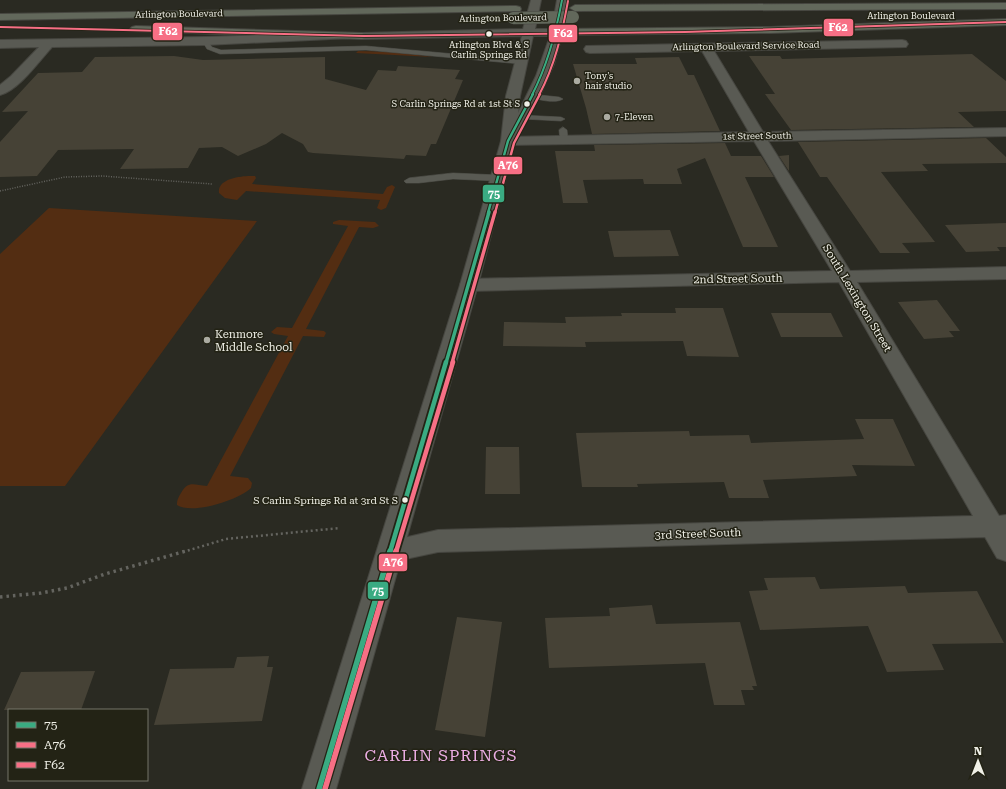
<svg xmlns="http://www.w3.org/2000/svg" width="1006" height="789" font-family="'Roboto Serif',serif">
<rect width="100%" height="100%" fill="#2a2a22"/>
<!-- green -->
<path fill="#532d12" d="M358,51L395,52L433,57L356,53Z
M250,176H255L256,178L252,184L383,194L387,187L392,185L395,187L386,208L381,210L377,208L380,200L246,191L237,200L225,198L219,193C217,179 240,176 250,176Z
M49,208L257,221L65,486H0V254Z
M339,220L375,222L379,226L373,228L359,227L306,329L324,331L326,333L324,337L303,336L230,476L248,478L252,483L251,488C239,500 192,515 177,505C177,500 178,498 181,493C188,480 194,485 207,486L288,336L274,334L271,332L277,327L292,328L348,226L333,224V222Z"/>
<!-- building -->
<path fill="#464236" d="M972,54L1006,81V111L958,112L974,127L791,130L765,94H775L749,56H780L782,59Z
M174,56L203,60L325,57V79L366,90L378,70L396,71L398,66L460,70L455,79L463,80L436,144H431L426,156L406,155L404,159L313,153L308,152L303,144L282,133L266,144L238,156L222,147L199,148L188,168L120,169L134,149L58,150L37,176L0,177V142L28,111L2,112L38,73L82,72L95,57Z
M679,57L688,75H694L720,131L592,134L586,108L573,64H637L635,58Z
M986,138L1006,157V163L922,164L928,171L881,172L935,242L902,243L910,253H880L827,177H820L798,142Z
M725,143L731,156H761L774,177H745L778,247H743L705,158L677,169L682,184H644L643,179L583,180L588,203H563L555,151H595L594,145Z
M789,155V171L779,156Z
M1006,223V247H997L1000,251L966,252L945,225Z
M670,230L679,256L614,257L608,231Z
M937,300L960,331H949L954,337L924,339L898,302Z
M675,308H723L739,357L687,356L683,341L585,342L586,347L503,346L504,322L566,323L565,317L622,316L621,313H676Z
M771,313H831L843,337H781Z
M855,419H893L915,466L852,465L857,476L763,480L769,498H729L724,482L637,484L638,487H582L576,433L689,431L690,436L749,435L751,443L864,439Z
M486,447H519L520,494H485Z
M815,577L820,589L905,586L908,593L977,591L1004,643L932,644L944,670L887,672L868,626L760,630L749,591L768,590L764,578Z
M652,605L656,624L740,622L757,686H752L754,690H741L745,705H714L705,663L549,668L545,618L610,616L609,608Z
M457,617L502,622L485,737L435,730Z
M269,656L267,667H273L262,721L154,725L170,669L234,668L237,657Z
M95,671L81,710H4L21,672Z"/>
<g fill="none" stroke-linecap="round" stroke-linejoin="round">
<defs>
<path id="service" d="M203,40H207L212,47L221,50L366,46L521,60L525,62L521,64L366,50L220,54L207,49L202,41Z
M530,94L559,97L563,99C557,104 535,100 529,96Z
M520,115L561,117L565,119L561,121L523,119H520Z
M563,127L567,130L568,140L564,143L560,140L559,130Z
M453,173L498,175L503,178L498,181L453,179L419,183H406L404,181L409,178Z"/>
<path id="minor" d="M347,33L353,36L351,38L205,45L52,47C39,61 19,90 0,95V85L11,76L39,47L0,48V40L205,37Z
M902,40L906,41L908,44L906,47L714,51L763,132L1006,128V136L768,141L850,271L1006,267V279L857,282L999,516L1006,515V561L997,558L985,537L438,552L391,562L382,559L378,551L382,543L438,530L973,516L839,282L469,291L462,289L460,285L462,281L469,279L832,271L754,141L508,145L503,144L501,141L503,138L508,137L749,132L702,51L590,53L586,52L584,49L586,46Z"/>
<path id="secondary" d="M531,0H541L535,29H552L557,0H567L561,39L554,64L538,100L516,138L478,285L336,789H302L460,285L501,141L506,96L522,36L362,39L356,36L362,33L523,29ZM533,36H550L536,76L518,113L520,96Z"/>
<path id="trunk" d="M1006,3V9L575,11L570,8L575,5Z
M516,6L520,7L521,9L520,11L0,20V14Z
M1006,19V25L770,33L555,35L549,32L555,29L770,27Z
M136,26L362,33L368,36L362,39L132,31L130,29L132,27Z"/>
</defs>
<!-- service casing -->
<use href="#service" stroke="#464640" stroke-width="1"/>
<!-- minor casing -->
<use href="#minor" stroke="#464640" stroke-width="2"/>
<!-- secondary casing -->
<use href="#secondary" stroke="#464640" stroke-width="2"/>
<!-- trunk casing -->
<use href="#trunk" stroke="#464640" stroke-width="2"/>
<!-- path-far2 -->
<path stroke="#64645f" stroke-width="1.5" stroke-dasharray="1 1.5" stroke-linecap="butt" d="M0,191L65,177L102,176L212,184"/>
<!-- path-far1 -->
<path stroke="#64645f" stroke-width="2.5" stroke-dasharray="2 3" stroke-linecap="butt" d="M183,552L226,539L340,528"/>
<!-- path -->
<path stroke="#64645f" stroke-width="3.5" stroke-dasharray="2.5 4" stroke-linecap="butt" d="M0,597L41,593L67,588L105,574L186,551"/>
<!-- service -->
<use href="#service" fill="#595a53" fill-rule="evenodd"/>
<!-- minor -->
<use href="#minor" fill="#595a53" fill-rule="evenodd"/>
<!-- secondary -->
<use href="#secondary" fill="#595a53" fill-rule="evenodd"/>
<!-- trunk -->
<use href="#trunk" fill="#62685b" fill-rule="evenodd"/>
<defs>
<path id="trunk-bridge" d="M513,18L573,17"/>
</defs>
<!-- trunk-bridge casing -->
<use href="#trunk-bridge" stroke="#464640" stroke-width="13" stroke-linecap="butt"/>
<!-- trunk-bridge -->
<use href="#trunk-bridge" stroke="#62685b" stroke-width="12"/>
<defs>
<path id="bus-1-far4" d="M532,95C548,64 556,33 562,0"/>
<path id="bus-1-far3" d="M488,213L508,141L533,94"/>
<path id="bus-1-far2" d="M446,363L489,212"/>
<path id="bus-1-far1" d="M390,552L446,362"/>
<path id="bus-1" d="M319,789L390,551"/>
<path id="bus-2-far4" d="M539,95C555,65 562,34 568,1"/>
<path id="bus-2-far3" d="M495,213L514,143L540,94"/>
<path id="bus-2-far2" d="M452,363L495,212"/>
<path id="bus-2-far1" d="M396,552L453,362"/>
<path id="bus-2" d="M325,789L396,551"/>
<path id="bus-3" d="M0,27L364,36L685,32L1006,22"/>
</defs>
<!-- bus-1-far4 casing -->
<use href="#bus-1-far4" stroke="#232315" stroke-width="3.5"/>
<!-- bus-1-far3 casing -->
<use href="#bus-1-far3" stroke="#232315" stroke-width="4.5"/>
<!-- bus-1-far2 casing -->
<use href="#bus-1-far2" stroke="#232315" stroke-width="6"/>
<!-- bus-1-far1 casing -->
<use href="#bus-1-far1" stroke="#232315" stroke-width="8"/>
<!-- bus-1 casing -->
<use href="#bus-1" stroke="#232315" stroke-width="8"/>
<!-- bus-2-far4 casing -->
<use href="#bus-2-far4" stroke="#232315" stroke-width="3.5"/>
<!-- bus-2-far3 casing -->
<use href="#bus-2-far3" stroke="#232315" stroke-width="4.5"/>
<!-- bus-2-far2 casing -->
<use href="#bus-2-far2" stroke="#232315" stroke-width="6"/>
<!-- bus-2-far1 casing -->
<use href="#bus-2-far1" stroke="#232315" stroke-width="8"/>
<!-- bus-2 casing -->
<use href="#bus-2" stroke="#232315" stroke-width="8"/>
<!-- bus-3 casing -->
<use href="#bus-3" stroke="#232315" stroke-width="3.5"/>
<!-- bus-1-far4 -->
<use href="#bus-1-far4" stroke="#3aab82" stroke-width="2"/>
<!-- bus-1-far3 -->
<use href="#bus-1-far3" stroke="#3aab82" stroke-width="2.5"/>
<!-- bus-1-far2 -->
<use href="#bus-1-far2" stroke="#3aab82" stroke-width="3.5"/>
<!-- bus-1-far1 -->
<use href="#bus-1-far1" stroke="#3aab82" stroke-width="4.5"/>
<!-- bus-1 -->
<use href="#bus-1" stroke="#3aab82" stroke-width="5.5"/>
<!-- bus-2-far4 -->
<use href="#bus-2-far4" stroke="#f76f85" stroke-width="2"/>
<!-- bus-2-far3 -->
<use href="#bus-2-far3" stroke="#f76f85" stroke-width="2.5"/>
<!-- bus-2-far2 -->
<use href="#bus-2-far2" stroke="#f76f85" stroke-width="3.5"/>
<!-- bus-2-far1 -->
<use href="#bus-2-far1" stroke="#f76f85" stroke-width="4.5"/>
<!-- bus-2 -->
<use href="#bus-2" stroke="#f76f85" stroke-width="5.5"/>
<!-- bus-3 -->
<use href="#bus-3" stroke="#f76f85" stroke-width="2"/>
</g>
<!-- markers -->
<g fill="#f0f0e7" stroke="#232315" stroke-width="1.5">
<circle cx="489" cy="34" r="3.5"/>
<circle cx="527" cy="104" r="3.5"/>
<circle cx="405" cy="500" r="3.5"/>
</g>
<g fill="#ababa2" stroke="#232315" stroke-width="1.5">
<circle cx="577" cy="81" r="4"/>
<circle cx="607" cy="117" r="4"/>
<circle cx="207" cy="340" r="4"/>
</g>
<g text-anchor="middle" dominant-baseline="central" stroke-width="3" stroke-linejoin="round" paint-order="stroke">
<!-- far-street labels -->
<g font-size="9" fill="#f0f0e7" stroke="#232315">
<text transform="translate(179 14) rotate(-1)">Arlington Boulevard</text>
<text x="911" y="16">Arlington Boulevard</text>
<text transform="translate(503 18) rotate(-1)">Arlington Boulevard</text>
<text transform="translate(746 46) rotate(-1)">Arlington Boulevard Service Road</text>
<text transform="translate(757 136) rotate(-1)">1st Street South</text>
</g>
<!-- far-bus labels -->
<g font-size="9" fill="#f0f0e7" stroke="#232315">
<text x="489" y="45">Arlington Blvd &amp; S<tspan x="489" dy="10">Carlin Springs Rd</tspan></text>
<text x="520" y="104" text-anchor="end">S Carlin Springs Rd at 1st St S</text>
</g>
<!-- far-poi labels -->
<g font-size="9" fill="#f0f0e7" stroke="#232315" text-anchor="start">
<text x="585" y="76">Tony's<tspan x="585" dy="10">hair studio</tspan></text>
<text x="615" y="117">7-Eleven</text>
</g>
<!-- bus labels -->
<g font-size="10" fill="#f0f0e7" stroke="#232315" text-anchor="end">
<text x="398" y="500">S Carlin Springs Rd at 3rd St S</text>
</g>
<!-- street labels -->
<g font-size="11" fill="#f0f0e7" stroke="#232315">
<text transform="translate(738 279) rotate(-1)">2nd Street South</text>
<text transform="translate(857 298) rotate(59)">South Lexington Street</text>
<text transform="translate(698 534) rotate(-2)">3rd Street South</text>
</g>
<!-- poi labels -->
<g font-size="11" fill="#f0f0e7" stroke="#232315" text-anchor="start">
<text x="215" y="334">Kenmore<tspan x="215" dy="13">Middle School</tspan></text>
</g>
<!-- near-quarter labels -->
<g font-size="16" letter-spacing="1" fill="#eaade3" stroke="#232315">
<text x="441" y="755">CARLIN SPRINGS</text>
</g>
</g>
<g stroke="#232315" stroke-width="1.5">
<rect x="823" y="18" width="31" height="19" rx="4" fill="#f76f85"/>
<rect x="152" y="22" width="31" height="19" rx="4" fill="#f76f85"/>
<rect x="548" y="24" width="30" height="19" rx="4" fill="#f76f85"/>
<rect x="493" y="156" width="30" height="19" rx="4" fill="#f76f85"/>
<rect x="482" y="184" width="23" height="19" rx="4" fill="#3aab82"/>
<rect x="378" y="553" width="30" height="19" rx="4" fill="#f76f85"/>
<rect x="367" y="581" width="22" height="19" rx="4" fill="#3aab82"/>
</g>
<g font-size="11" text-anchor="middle" font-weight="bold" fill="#fff">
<text x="838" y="31">F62</text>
<text x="168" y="35">F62</text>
<text x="563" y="37">F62</text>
<text x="508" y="169">A76</text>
<text x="494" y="198">75</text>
<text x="393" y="566">A76</text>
<text x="378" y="595">75</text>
</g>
<!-- legend -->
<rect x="8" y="709" width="140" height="72" fill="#232315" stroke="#757569"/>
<rect x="16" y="722" width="20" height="6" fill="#3aab82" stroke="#757569"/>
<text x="44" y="729" font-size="12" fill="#f0f0e7">75</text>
<rect x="16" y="742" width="20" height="6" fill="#f76f85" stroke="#757569"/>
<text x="44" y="749" font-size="12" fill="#f0f0e7">A76</text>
<rect x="16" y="762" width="20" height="6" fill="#f76f85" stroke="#757569"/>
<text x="44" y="769" font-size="12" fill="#f0f0e7">F62</text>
<!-- north arrow -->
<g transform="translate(978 761)" stroke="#232315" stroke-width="3" paint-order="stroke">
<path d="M0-3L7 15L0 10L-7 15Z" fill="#f0f0e7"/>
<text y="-6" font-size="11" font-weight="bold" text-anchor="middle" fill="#f0f0e7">N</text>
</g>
</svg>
